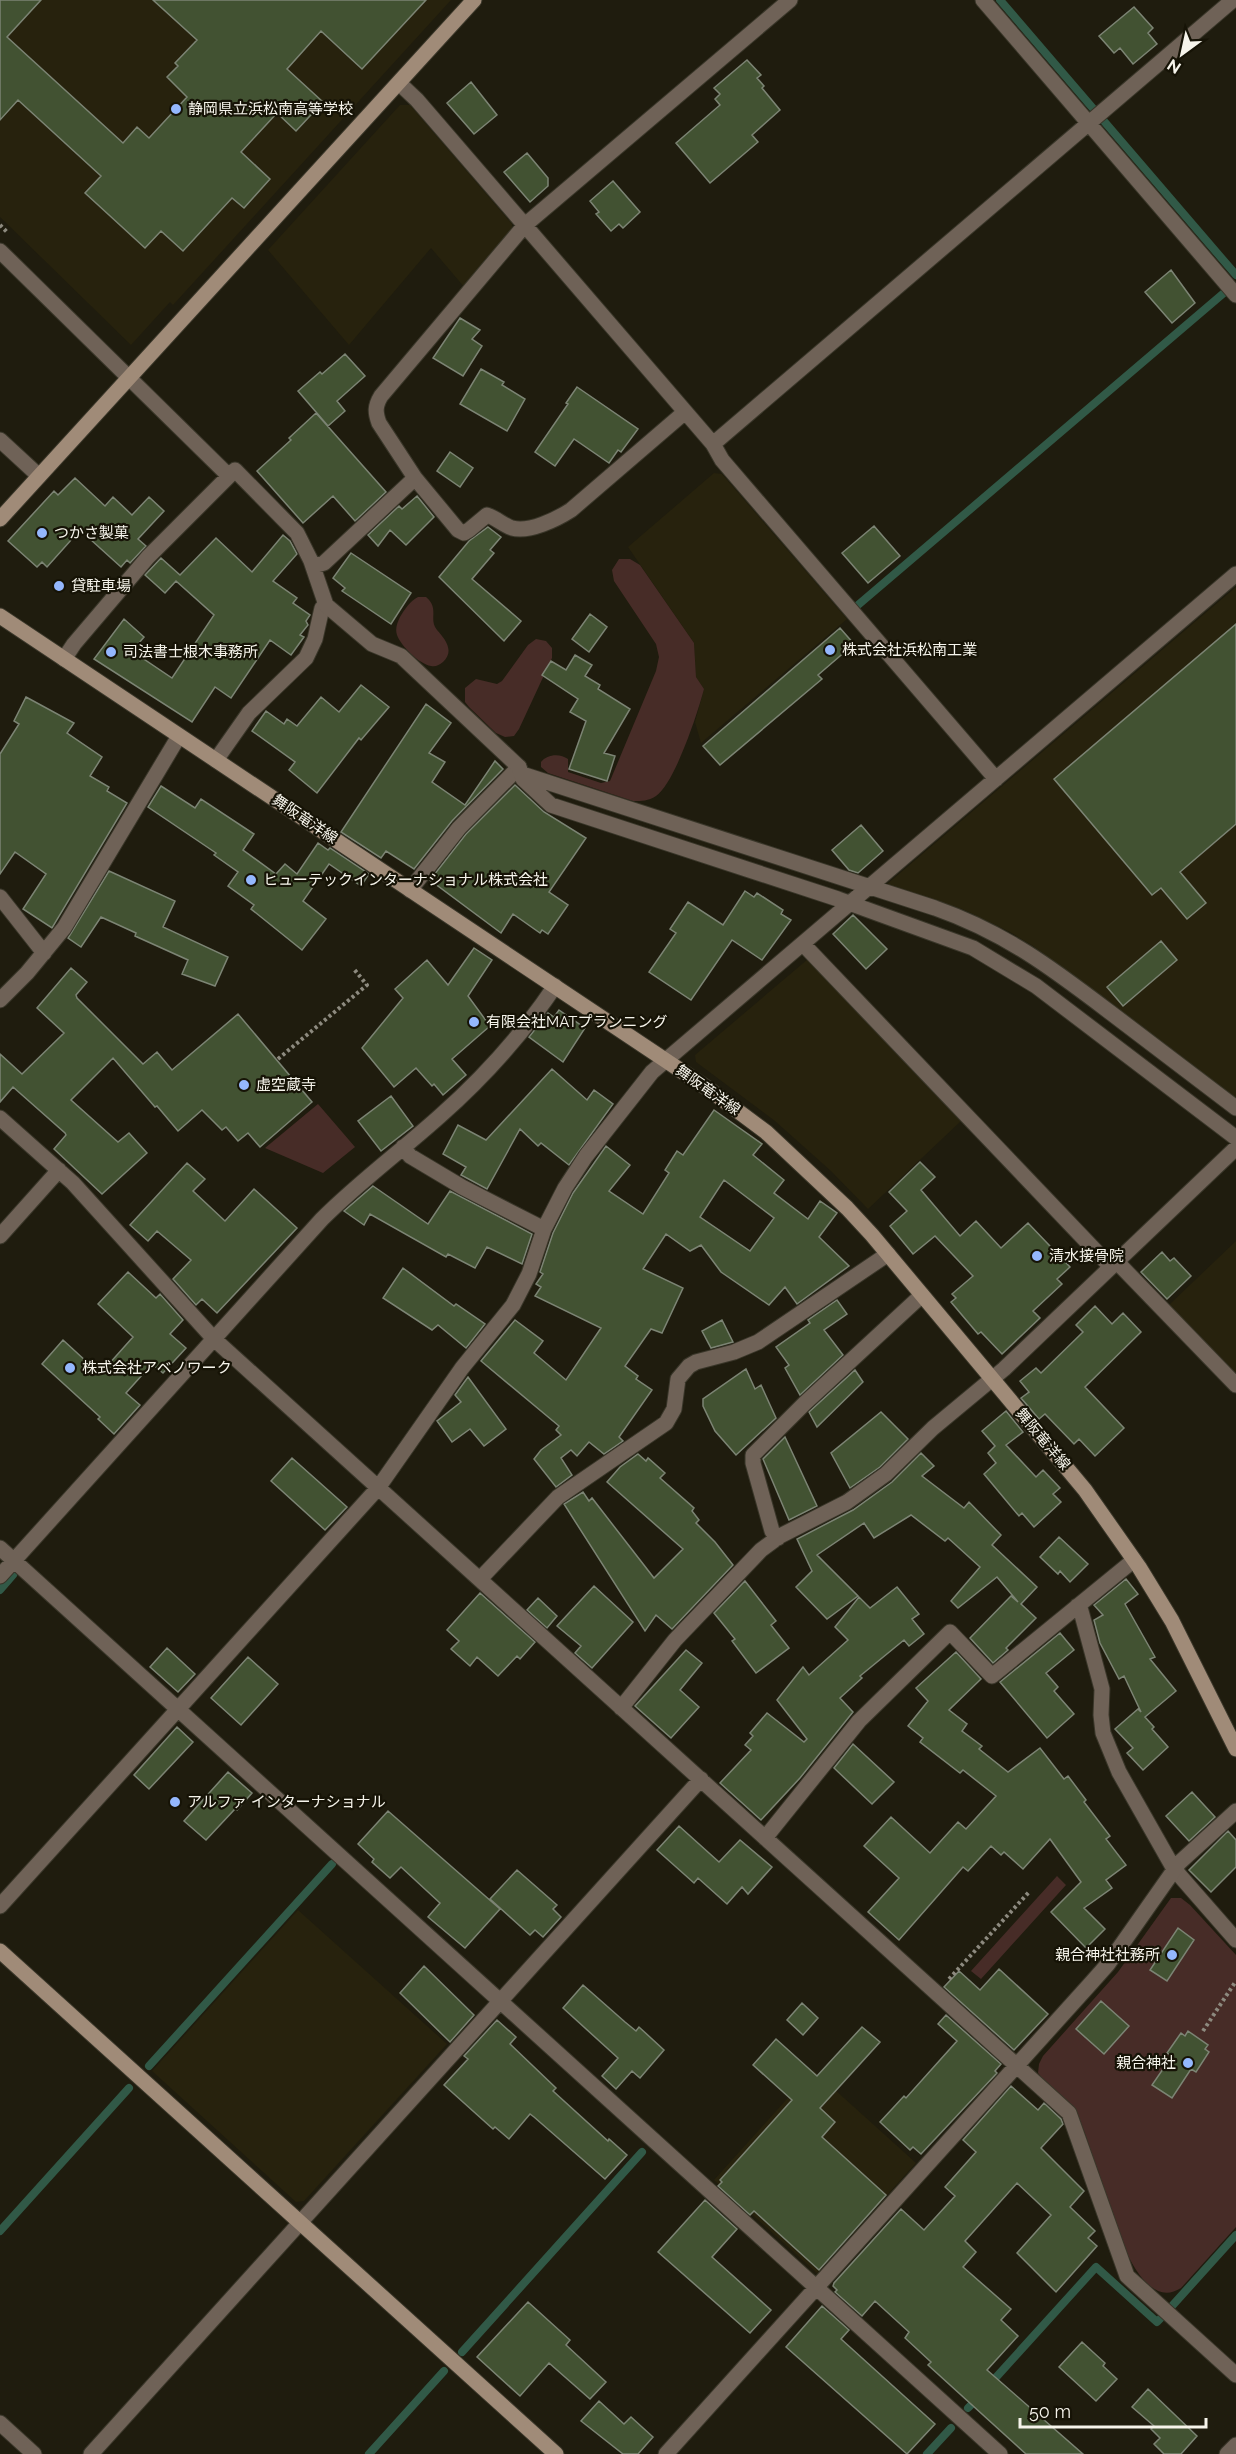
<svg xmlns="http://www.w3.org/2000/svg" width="1236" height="2454" font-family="Raleway,'Noto Sans JP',sans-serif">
<rect width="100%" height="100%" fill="#1f1c0e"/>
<!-- built -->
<path fill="#27220d" d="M0,0H451L173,305L170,302L131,345L0,217Z
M400,105H410L512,224V233L465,288L431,248L349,345L268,250Z
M714,473L722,474L847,619L701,743L695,722L704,689L696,677L694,643L628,547Z
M1236,587V1099L1033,946L1010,932L962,909L886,885Z
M808,959L961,1121L868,1209L831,1171L775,1121L696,1062L695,1055Z
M1236,1241V1374L1169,1305Z
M298,1910L447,2044L304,2201L296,2202L152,2071Z
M813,2070L916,2163L817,2273L714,2180Z"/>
<!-- green -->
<path fill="#472c27" d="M619,559H630L640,565L694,643L696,677L704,689C698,712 675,783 656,796C648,801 642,801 633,801L548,773L541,767V762C547,754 560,753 568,759V772L601,783L610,781L656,671L659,657L656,644L614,581L612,570Z
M418,597H426C440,609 428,619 437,630C445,639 455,651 443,662C439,665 436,667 431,666C419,664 401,646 397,635C395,629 397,623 400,617C405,609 410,601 418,597Z
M536,639L546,641L552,648V658L519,729L514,736L505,737L496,733L469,707L465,702V688L476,679L497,684L502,681L528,645Z
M318,1104L355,1147L323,1173L265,1148Z
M1057,1876L1066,1885L981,1979L971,1971Z
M1171,1898H1181L1190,1905L1236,1955V2227L1181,2288C1127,2323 1097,2152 1080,2122C1070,2104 1050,2090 1038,2073L1039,2064L1043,2056L1118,1972Z"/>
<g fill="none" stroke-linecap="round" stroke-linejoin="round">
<!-- stream -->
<path stroke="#315947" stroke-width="8" d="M1000,0L1236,275
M858,605L1225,292
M0,1590L13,1575
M149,2066L332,1864
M0,2231L129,2088
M1172,2306L1236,2235
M462,2352L642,2152
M990,2384L1096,2267L1157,2322L1162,2317
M968,2408L978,2398
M369,2454L444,2371
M927,2454L951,2428"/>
</g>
<!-- building -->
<path fill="#425232" stroke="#7c8474" stroke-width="1.5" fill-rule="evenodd" d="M0,0H41L7,37L123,143L137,127L149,138L187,97L167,77L178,66L175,63L197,40L153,0H426L362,69L321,31L287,69L323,102L296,131L277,113L241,152L270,179L244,208L232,198L183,251L161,231L145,248L85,193L101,176L18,100L0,120Z
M1134,7L1153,28L1148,33L1157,44L1133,64L1120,48L1114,53L1099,36Z
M747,60L761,75L757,78L764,86L762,88L780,110L752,135L758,142L710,183L676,143L720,105L715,99L720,94L714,88Z
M471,82L497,115L474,134L447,103Z
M527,153L548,178V186L530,202L504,172Z
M613,181L640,212L623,228L619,224L611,231L596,214L599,212L590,201Z
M1171,270L1195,303L1172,323L1145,292Z
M460,318L480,330L472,339L482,346L463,376L433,358Z
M345,354L365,376L337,401L345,411L328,426L298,391L320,372L322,374Z
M481,369L504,382L502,385L525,399L507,431L460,404Z
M577,387L638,429L621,452L618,450L609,463L574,439L555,466L535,452L568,404L566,403Z
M316,413L386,492L355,521L333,496L303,523L257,471L291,440L289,438Z
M450,452L473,468L460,487L437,471Z
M75,478L105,506L113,497L132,515L149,497L164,511L138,539L146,546L130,563L127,560L121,567L80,530L47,567L42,562L37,567L8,541L54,491L58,495Z
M417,496L434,517L406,545L390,530L378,546L368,535L399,506L402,509Z
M874,526L900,556L868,583L842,553Z
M488,527L501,537L490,550L494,553L472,579L521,621L504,641L439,577L469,541Z
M283,535L290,541L297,554L273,581L297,598L293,603L310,615L306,621L308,625L300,635L304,637L291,655L270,640L231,698L215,687L192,722L94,659L124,619L144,637L132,651L172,678L214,615L176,581L165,593L145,575L161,558L180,575L216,538L252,572Z
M351,553L411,593L391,624L342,591L345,588L333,578Z
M590,614L607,627L589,652L572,639Z
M1236,624V824L1180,872L1206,903L1187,919L1161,888L1152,895L1054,779Z
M840,628L854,644L818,675L822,679L720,765L703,746Z
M575,655L592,665L585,676L600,685L598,689L630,709L604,753L615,756L607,781L569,769L586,721L570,712L578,699L542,675L551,661L566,670Z
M361,685L389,707L361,740L359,738L317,793L289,770L295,762L252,731L266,711L284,724L287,719L297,726L321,697L339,712Z
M26,697L74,723L67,733L102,757L90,776L109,787L107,791L127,803L52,928L23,909L46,874L15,852L0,874V754L19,724L14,721Z
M426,704L451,723L429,753L445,762L432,782L465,805L495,761L503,769L452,821L414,869L386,851L381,858L341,832Z
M515,785L544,812L586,838L549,892L568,905L548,934L542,930L540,933L513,914L501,933L430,880L466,834Z
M161,786L195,808L201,799L254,834L243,850L276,874L285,864L297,874L318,843L328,850L330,848L369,874L361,886L329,864L303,901L326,919L302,950L251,909L254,905L228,886L238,872L214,855L216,853L148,807Z
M861,825L883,851L858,873L849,870L832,850Z
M109,871L175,901L163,927L228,957L215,986L182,974L188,960L135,936L136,933L101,917L81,947L68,938Z
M745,891L754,897L757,893L783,910L781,914L791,920L762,960L732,940L691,1000L649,972L676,933L670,929L688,902L723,925Z
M853,915L887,949L866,969L833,934Z
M1161,941L1177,960L1123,1006L1107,987Z
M474,948L492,960L468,996L490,1026L452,1059L466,1075L443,1095L434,1084L432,1086L416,1068L394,1087L362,1048L403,998L395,989L427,960L448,985Z
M71,968L87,982L76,995L77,998L143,1064L157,1052L172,1070L238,1014L312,1102L260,1147L248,1133L238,1141L226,1127L222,1130L202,1110L178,1131L157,1106L155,1107L113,1058L71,1100L118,1142L129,1133L147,1153L102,1194L54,1149L66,1135L65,1133L13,1087L0,1102V1054L22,1074L64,1033L37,1008Z
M559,1010L585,1028L563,1062L529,1037L548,1013L554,1017Z
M552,1069L587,1100L594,1090L613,1104L569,1165L541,1143L538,1146L520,1129L487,1189L461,1175L466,1167L443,1154L458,1125L486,1140Z
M391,1096L413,1126L381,1151L358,1121Z
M714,1110L762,1144L753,1155L784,1180L774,1193L808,1219L820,1201L837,1213L819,1237L849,1266L797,1304L785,1287L769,1305L721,1272L701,1245L690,1251L666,1234L643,1269L683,1288L662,1333L651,1329L625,1366L638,1376L636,1379L652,1390L619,1437L623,1441L604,1454L589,1442L577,1456L571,1450L561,1458L572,1475L556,1487L534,1459L541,1450L561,1435L556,1430L559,1426L481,1361L515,1320L543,1341L534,1353L566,1380L601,1328L535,1296L541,1287L536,1284L543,1274L540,1272L553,1233L573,1193L606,1146L630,1165L609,1191L643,1214L669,1173L665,1170L677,1151L683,1155ZM724,1180L774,1218L750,1251L700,1217Z
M920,1162L935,1177L921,1190L960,1236L976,1221L1001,1248L1028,1223L1070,1267L1057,1279L1062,1284L1033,1311L1040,1318L1002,1354L981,1332L978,1334L951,1302L956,1298L952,1294L973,1276L935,1236L913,1254L890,1226L907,1211L889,1192Z
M187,1163L205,1179L193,1191L225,1221L254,1189L297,1228L217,1313L202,1299L196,1305L173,1279L191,1260L157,1231L148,1241L130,1225Z
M373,1186L428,1224L450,1191L532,1234L522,1264L487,1247L475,1268L448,1254L446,1257L370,1214L364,1225L344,1211Z
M1162,1252L1170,1261L1174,1258L1191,1276L1167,1299L1141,1272Z
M403,1268L454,1306L456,1304L485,1324L466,1348L438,1325L432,1330L383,1298Z
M128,1272L156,1298L160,1294L183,1320L170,1334L186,1348L163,1373L152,1364L126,1393L140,1405L114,1434L98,1419L100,1417L42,1364L63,1340L100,1374L133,1337L98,1304Z
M837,1300L847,1314L824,1330L843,1355L800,1395L785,1368L789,1365L776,1347L810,1323L808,1320Z
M1095,1306L1112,1324L1123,1313L1141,1332L1085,1387L1124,1428L1095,1456L1079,1439L1074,1444L1045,1414L1039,1419L1021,1398L1029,1392L1020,1381L1036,1368L1041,1373L1083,1332L1076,1325Z
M722,1320L733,1342L711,1348L702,1331Z
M746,1369L755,1389L761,1385L776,1418L736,1455L715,1431L703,1406V1399Z
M855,1370L863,1382L817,1427L809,1412Z
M468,1377L506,1429L484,1446L470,1429L452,1442L437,1421L461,1402L455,1395Z
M1006,1411L1023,1432L1006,1445L1036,1477L1043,1470L1060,1488L1053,1494L1061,1502L1034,1527L1022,1513L1019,1516L984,1474L996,1463L988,1453L995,1446L982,1431Z
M881,1412L908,1439L880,1467L850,1488L831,1453Z
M785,1437L817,1506L789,1520L763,1459Z
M921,1453L934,1466L922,1476L964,1508L969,1502L1001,1535L992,1545L1037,1587L1021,1604L1036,1618L1006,1648L1008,1650L993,1663L970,1638L1011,1596L1018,1602L997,1577L958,1608L951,1601L980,1567L948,1538L945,1541L911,1515L874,1538L864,1523L817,1555L858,1596L827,1619L796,1587L812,1571L797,1539L853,1510L892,1482Z
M638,1454L646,1461L648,1458L665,1473L660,1478L694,1508L692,1511L699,1520L696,1523L715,1542L733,1565L672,1629L656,1615L645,1631L564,1504L583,1492L589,1501L592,1498L654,1578L683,1549L607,1482L620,1467Z
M292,1458L347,1507L325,1530L271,1481Z
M1059,1537L1088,1564L1070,1582L1060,1571L1058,1574L1040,1557Z
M1126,1579L1138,1594L1125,1604L1155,1657L1150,1659L1176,1691L1145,1717L1154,1727L1152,1729L1168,1747L1143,1770L1127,1753L1133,1748L1115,1729L1138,1709L1141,1712L1124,1676L1119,1679L1100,1643L1094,1620L1103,1615L1094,1605Z
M745,1581L776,1621L771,1625L789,1648L756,1673L732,1641L735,1639L714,1613Z
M594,1586L633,1622L592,1668L575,1653L581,1646L557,1626Z
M897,1587L919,1614L912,1619L924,1634L909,1646L904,1640L860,1676L862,1678L840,1698L853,1712L800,1778L761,1820L720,1783L751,1750L745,1745L753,1736L750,1733L767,1713L804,1742L807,1739L777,1700L803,1667L809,1675L848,1640L835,1627L859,1597L870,1608Z
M480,1593L535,1642L520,1659L517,1656L498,1676L477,1657L470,1666L451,1649L459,1641L447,1630Z
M538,1598L557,1616L547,1628L527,1610Z
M1060,1633L1074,1650L1046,1673L1058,1687L1054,1691L1074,1714L1047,1738L1000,1682Z
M167,1648L195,1674L178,1692L150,1667Z
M686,1650L702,1663L680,1690L699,1707L671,1738L635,1706Z
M956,1652L981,1679L949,1710L967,1724L962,1731L982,1746L979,1749L1008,1772L1040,1748L1064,1779L1068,1776L1086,1800L1084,1802L1110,1836L1106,1839L1126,1865L1106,1880L1112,1888L1084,1908L1105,1929L1086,1948L1051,1912L1081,1882L1050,1839L1023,1869L1004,1852L1001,1855L991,1846L968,1871L963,1867L899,1940L868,1912L899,1878L864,1846L891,1817L930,1853L958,1822L966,1829L996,1796L963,1770L960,1773L920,1742L923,1738L908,1726L928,1701L916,1688Z
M248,1657L278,1684L241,1725L211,1698Z
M177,1727L193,1742L149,1789L134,1775Z
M853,1744L894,1782L872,1804L834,1768Z
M228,1772L252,1793L237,1810L235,1809L206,1840L184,1821Z
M1192,1792L1215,1817L1189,1841L1166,1816Z
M388,1811L500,1909L465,1948L428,1917L440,1903L401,1867L390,1878L372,1862L374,1859L358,1844Z
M679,1826L719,1862L740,1840L772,1867L748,1894L742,1887L727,1904L698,1878L694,1883L657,1850Z
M1228,1831L1236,1840V1867L1211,1892L1189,1870Z
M517,1870L557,1905L553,1909L561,1917L543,1937L535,1930L530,1935L490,1899Z
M1178,1928L1194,1940L1167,1981L1150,1970Z
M424,1966L474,2015L450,2042L400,1993Z
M999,1969L1048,2014L1014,2050L944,1987L959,1971L980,1990Z
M583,1985L625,2022L636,2031L639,2027L664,2050L640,2078L632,2071L616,2089L602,2076L618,2058L563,2008Z
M1101,2001L1129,2026L1104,2054L1076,2029Z
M802,2003L818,2018L803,2035L787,2020Z
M946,2015L1001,2064L995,2071L997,2073L921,2154L913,2147L910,2150L880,2122L904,2096L906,2098L957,2041L938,2024Z
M497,2020L516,2037L510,2044L556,2088L553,2091L608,2141L609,2139L627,2155L605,2179L534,2117L530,2114L509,2139L495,2127L493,2129L444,2085L468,2059L464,2056Z
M862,2027L880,2042L820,2108L835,2122L822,2137L886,2195L819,2270L754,2211L750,2215L718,2186L722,2182L720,2180L792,2100L753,2065L776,2039L817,2076Z
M1188,2031L1208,2045L1205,2049L1209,2052L1196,2072L1191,2069L1172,2098L1152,2085L1172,2056L1167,2053L1181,2033L1185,2036Z
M1011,2086L1038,2110L1044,2103L1061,2119L1063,2124L1041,2148L1084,2191L1070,2207L1095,2231L1088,2238L1097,2246L1056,2292L1017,2253L1051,2215L1017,2183L965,2241L976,2252L963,2267L1011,2309L1001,2320L1018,2336L987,2370L1083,2454H1026L928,2365L931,2362L905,2338L909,2332L875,2301L862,2316L835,2292L837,2290L833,2286L834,2283L901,2209L924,2230L955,2196L945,2187L976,2152L963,2140Z
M705,2200L737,2229L712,2257L771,2310L750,2333L658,2252Z
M528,2302L570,2340L566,2345L606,2382L590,2399L549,2363L520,2396L477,2357Z
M822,2306L849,2330L841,2339L935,2424L907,2454L786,2347Z
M1082,2342L1105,2363L1103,2366L1117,2379L1096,2401L1059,2367Z
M1148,2389L1197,2436L1181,2454H1164L1154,2444L1160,2438L1151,2429L1154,2426L1132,2407Z
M599,2401L624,2424L631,2417L653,2437L638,2454H623L581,2421Z"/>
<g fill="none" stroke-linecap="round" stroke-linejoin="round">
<defs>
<path id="lane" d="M216,760L249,713L306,658L315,639L322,608L326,605
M410,890L459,828L519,767
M1174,1869L1236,1940"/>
<path id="street" d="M983,0L1236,295
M399,83L417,100L713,444L722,460L996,779
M0,251L229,476
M0,440L39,476
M713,444L1233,0
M415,478L458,530L464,533L469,530L487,515C496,518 503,525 512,528C529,533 557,519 571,510L685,412
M313,566L324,563L415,478L379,423C375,412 375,406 381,396L525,225L790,0
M64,659L74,644L148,557L235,470L297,533L311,561L326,605L372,644L401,656L519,767L523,779L551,805L838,899L973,948L1036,986L1236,1138
M522,774L935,908C1006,933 1053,969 1111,1013C1153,1045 1194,1076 1236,1108
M0,897L44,953
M803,944L1111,1267
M0,1000L27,973L64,928L179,736
M0,1118L73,1183L214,1339L1069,2113L1127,2276L1236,2375
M403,1147L410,1156L462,1187L544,1229
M0,1236L59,1170
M1117,1262L1236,1385
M778,1538L772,1531L753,1463V1455L805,1403L922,1295
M0,1548L1000,2454
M0,1576L322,1219C359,1182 401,1151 440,1116C483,1078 522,1035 555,986
M480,1579L558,1497L666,1423L674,1409L678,1379L689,1366L696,1362L734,1352L758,1342L888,1254
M1077,1606L1081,1611L1102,1689L1101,1715L1103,1733L1119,1772L1174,1869
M621,1708L675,1640L761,1550L780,1536L847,1502L886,1474L933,1428L1004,1369L1236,1148
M765,1838L859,1721L950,1632L992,1676L1134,1560
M0,1906L378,1488L462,1368L513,1305L529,1274L544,1229L565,1188L586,1156L652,1072L1236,574
M0,2423L34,2454
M91,2454L701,1779
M666,2454L1092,1982L1108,1964L1179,1863L1236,1811
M1227,2454L1236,2445"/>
<path id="secondary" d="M0,519L474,0
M0,616L707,1088L766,1132L847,1208L872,1235L1085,1490L1139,1567L1172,1621L1236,1749
M0,1951L556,2454"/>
</defs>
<!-- lane casing -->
<use href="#lane" stroke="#393629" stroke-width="17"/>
<!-- street casing -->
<use href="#street" stroke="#393629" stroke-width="17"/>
<!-- secondary casing -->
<use href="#secondary" stroke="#393629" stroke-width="17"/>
<!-- path -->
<path stroke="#8d8a7f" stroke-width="4" stroke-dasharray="3 3" stroke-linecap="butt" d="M0,225L7,232
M278,1059L367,985L353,968
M949,1979L1030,1891
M1203,2031L1236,1981"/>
<!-- lane -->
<use href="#lane" stroke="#6f6257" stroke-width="15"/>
<!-- street -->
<use href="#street" stroke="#6f6257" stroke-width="15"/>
<!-- secondary -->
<use href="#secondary" stroke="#a08b78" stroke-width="15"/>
</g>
<!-- markers -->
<g fill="#94b7fd" stroke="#161306" stroke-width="2">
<circle cx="176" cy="109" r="6"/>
<circle cx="42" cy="533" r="6"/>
<circle cx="59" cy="586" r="6"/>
<circle cx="830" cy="650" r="6"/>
<circle cx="111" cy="652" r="6"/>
<circle cx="251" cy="880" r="6"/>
<circle cx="474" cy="1022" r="6"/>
<circle cx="244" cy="1085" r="6"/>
<circle cx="1037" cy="1256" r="6"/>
<circle cx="70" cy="1368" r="6"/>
<circle cx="175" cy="1802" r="6"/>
<circle cx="1172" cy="1955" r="6"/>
<circle cx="1188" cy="2063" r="6"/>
</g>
<g text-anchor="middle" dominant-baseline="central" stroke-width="4.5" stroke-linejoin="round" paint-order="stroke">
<!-- poi labels -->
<g font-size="15" fill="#f6f4eb" stroke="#161306" text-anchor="start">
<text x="188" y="109">静岡県立浜松南高等学校</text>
<text x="54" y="533">つかさ製菓</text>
<text x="71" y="586">貸駐車場</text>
<text x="842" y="650">株式会社浜松南工業</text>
<text x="123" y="652">司法書士根木事務所</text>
<text x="263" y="880">ヒューテックインターナショナル株式会社</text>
<text x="486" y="1022">有限会社MATプランニング</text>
<text x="256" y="1085">虚空蔵寺</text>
<text x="1049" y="1256">清水接骨院</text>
<text x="82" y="1368">株式会社アベノワーク</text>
<text x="187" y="1802">アルファ インターナショナル</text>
<text x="1160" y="1955" text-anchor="end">親合神社社務所</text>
<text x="1176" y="2063" text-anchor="end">親合神社</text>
</g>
<!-- street labels -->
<g font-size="15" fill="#f6f4eb" stroke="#161306">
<text transform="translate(305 819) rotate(34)">舞阪竜洋線</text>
<text transform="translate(708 1090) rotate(35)">舞阪竜洋線</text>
<text transform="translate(1043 1439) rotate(50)">舞阪竜洋線</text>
</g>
</g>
<!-- north arrow -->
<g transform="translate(1182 54) rotate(213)" stroke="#161306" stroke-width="4.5" paint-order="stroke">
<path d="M0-4.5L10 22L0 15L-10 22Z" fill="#f6f4eb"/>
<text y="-9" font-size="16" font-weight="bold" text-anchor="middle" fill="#f6f4eb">N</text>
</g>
<!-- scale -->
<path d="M1020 2418v9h186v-9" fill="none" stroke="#f6f4eb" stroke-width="3"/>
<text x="1029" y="2418" font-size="18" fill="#f6f4eb" stroke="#161306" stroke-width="4.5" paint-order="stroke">50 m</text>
</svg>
